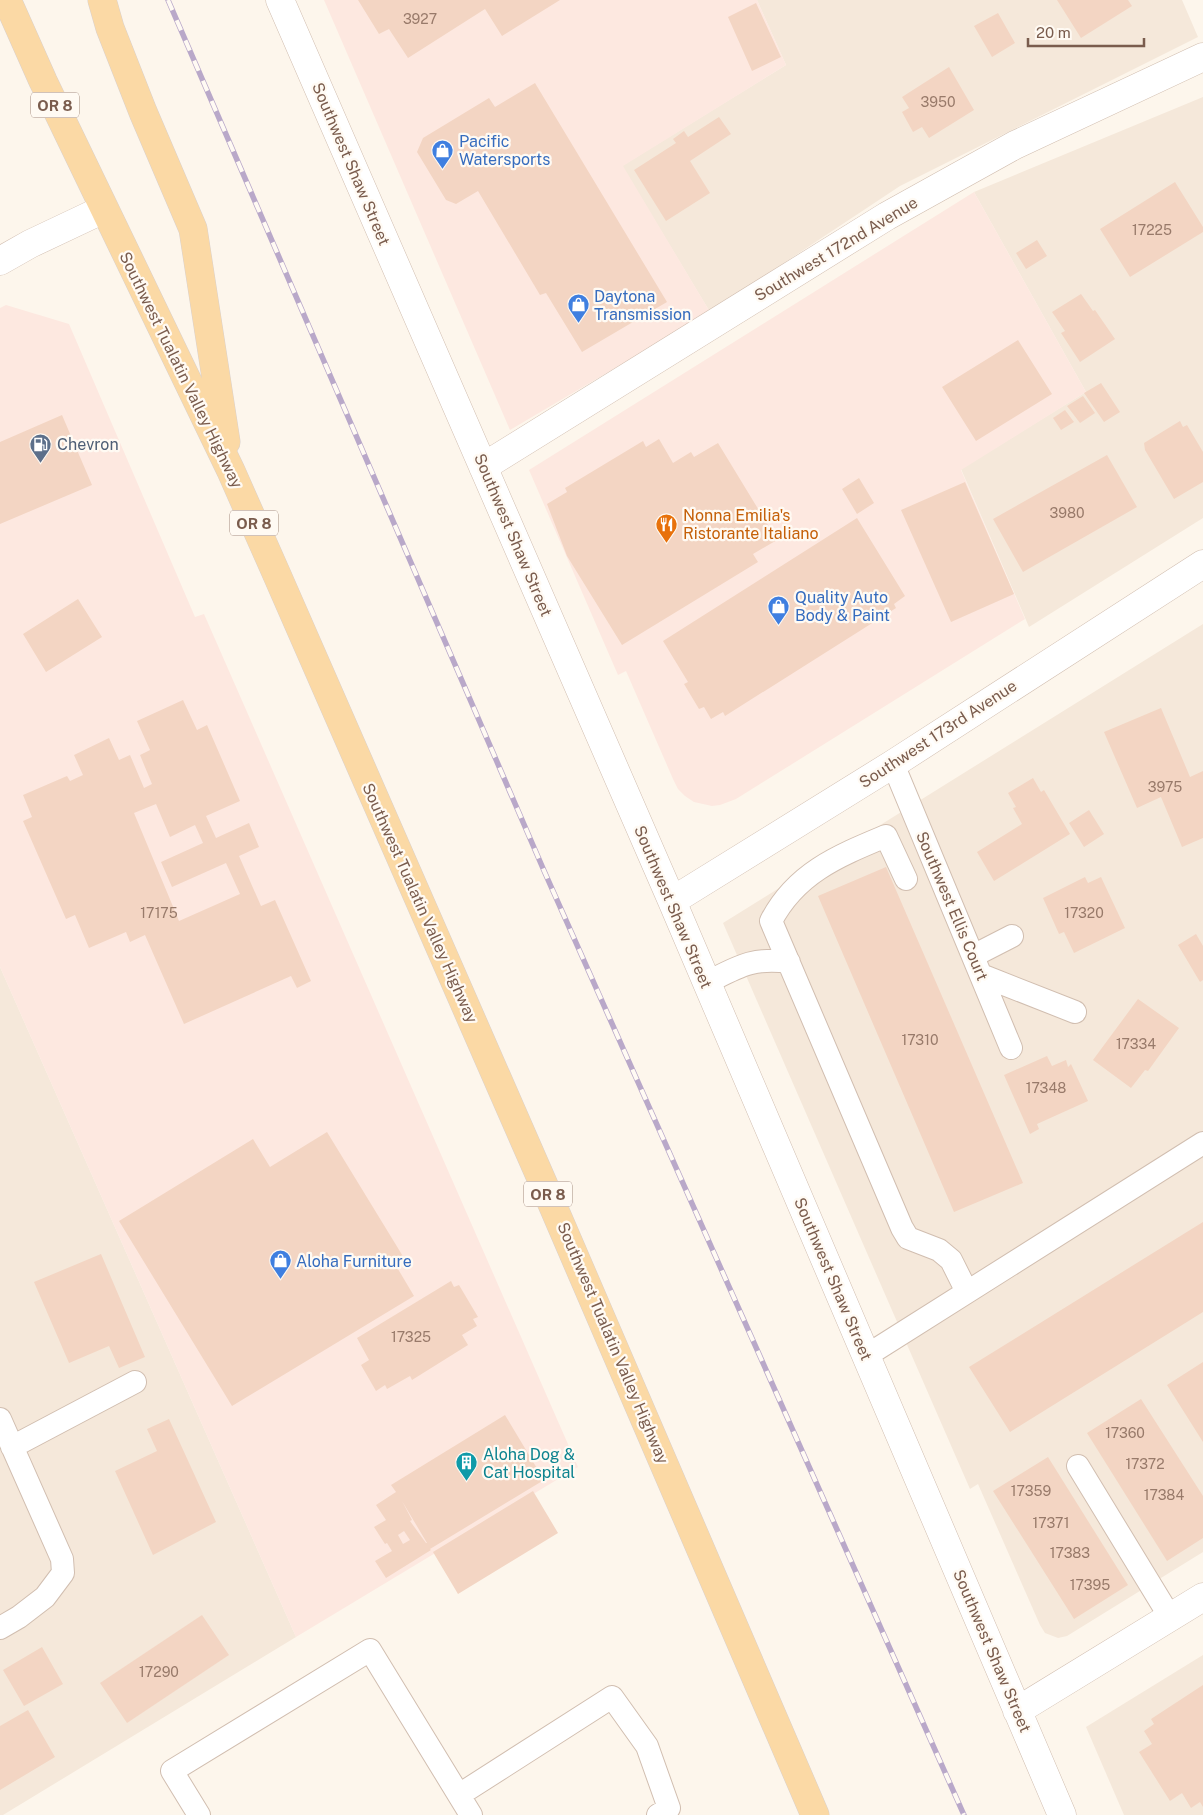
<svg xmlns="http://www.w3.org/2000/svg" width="1203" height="1815" font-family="'Public Sans',sans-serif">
<rect width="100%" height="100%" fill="#fdf6ec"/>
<!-- residential -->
<path fill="#f5e8da" d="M757,0H1182L1198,37L900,186L710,312L622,166L786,65Z
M1203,97V518L1029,627L961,469L1086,392L974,192Z
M1203,624V1552L1067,1636L1058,1638L1045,1633L1040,1625L978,1484L970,1489L723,923Z
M0,967L296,1637L3,1815H0Z
M1203,1655V1815H1124L1086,1727Z"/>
<!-- commercial -->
<path fill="#fde8e0" d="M324,0H757L786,65L623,166L710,312L510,430Z
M974,192L1086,392L961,470L1025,619L736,799L720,805L712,806L694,802L685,796L678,789L673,779L626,671L618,675L529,470Z
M6,305L69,324L195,617L204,614L578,1467L296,1637L0,967V308Z"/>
<!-- building -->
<path fill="#f3d5c3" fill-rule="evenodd" d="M358,0H560L502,36L485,9L408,58L389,29L379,34Z
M1057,0H1128L1132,6L1081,38Z
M756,3L781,57L752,71L728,17Z
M998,13L1015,43L992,57L974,26Z
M949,67L974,110L929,138L922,127L913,132L902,112L909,108L902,97Z
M535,83L667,302L582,352L546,293L540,295L478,191L456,204L446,200L417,152L423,138L489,98L495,107Z
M719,117L731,134L690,161L710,193L666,221L634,170L676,143L673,139L684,131L688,137Z
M1175,182L1203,227V232L1130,277L1100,229Z
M1037,240L1047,256L1026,269L1016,253Z
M1081,294L1093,311L1095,310L1115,339L1080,362L1061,333L1065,331L1052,312Z
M1018,340L1052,394L976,441L942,387Z
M1101,383L1120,412L1104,422L1084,393Z
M1083,396L1095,413L1080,423L1067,406Z
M1065,410L1074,422L1061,430L1053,418Z
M62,415L92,485L0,524V442Z
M1180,421L1183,427L1187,425L1203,452V482L1174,499L1145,450L1144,443Z
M659,439L673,463L691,452L694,457L718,443L777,540L753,554L758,562L622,645L567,556L547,504L567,492L565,488L643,441L646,447Z
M1107,455L1137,507L1023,572L993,519Z
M859,478L874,503L857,514L842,489Z
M965,482L1014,594L951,622L901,510Z
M857,518L905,596L894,604L896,608L725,716L723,712L711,719L704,707L699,709L684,684L688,682L663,641Z
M78,599L102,637L46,672L23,634Z
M183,700L197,730L207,725L240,801L206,816L216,838L249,823L259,847L239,856L261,906L275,900L311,981L297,988L291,976L184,1024L145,935L130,942L126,932L89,948L75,915L66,919L23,821L32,817L23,795L67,776L70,781L83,775L74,755L109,738L119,760L130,755L144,788L152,784L140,755L150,750L137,721ZM156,804L170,837L195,825L203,843L161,862L172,887L226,863L240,894L179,921L134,813Z
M1161,708L1190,777L1203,771V838L1182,847L1161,797L1137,808L1104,732Z
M1033,778L1041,792L1044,790L1070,834L994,881L977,852L1022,824L1013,808L1016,807L1008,793Z
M1089,810L1104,834L1084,847L1069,823Z
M886,867L1023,1183L954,1212L818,896Z
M1085,877L1088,883L1101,877L1125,928L1074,953L1064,932L1059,934L1043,898Z
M1196,934L1203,946V980L1200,982L1178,945Z
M1138,999L1179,1028L1148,1071L1145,1070L1131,1088L1093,1060Z
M1047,1056L1052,1066L1066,1060L1068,1067L1071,1064L1088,1101L1037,1124L1039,1129L1030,1134L1004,1075Z
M327,1132L404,1258L395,1264L414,1296L232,1406L119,1221L253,1139L270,1167Z
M1203,1222V1312L1010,1432L969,1367Z
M101,1254L145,1357L119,1368L109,1346L69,1363L34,1282Z
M451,1281L454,1287L459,1285L478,1317L473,1319L477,1326L462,1335L468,1345L412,1380L410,1376L387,1389L385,1385L376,1391L361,1365L369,1360L357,1338Z
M1203,1362V1442L1167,1385Z
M1141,1399L1203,1496V1538L1167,1561L1087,1433Z
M505,1415L544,1480L430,1549L431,1550L386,1578L375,1561L392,1551L387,1543L385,1544L374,1527L386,1520L376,1505L396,1492L391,1485ZM402,1501L427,1543H426L410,1521L412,1520ZM404,1531L410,1540L403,1544L398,1535Z
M169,1419L216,1522L153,1555L115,1471L157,1451L147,1429Z
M1048,1457L1128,1585L1074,1619L993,1491Z
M533,1491L558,1533L458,1594L433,1552Z
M202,1615L229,1655L127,1723L100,1683Z
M42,1647L63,1684L24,1706L3,1670Z
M1203,1685V1807L1200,1802L1191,1808L1182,1793L1170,1801L1139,1752L1152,1744L1144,1731L1154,1724L1151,1719Z
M28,1710L55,1757L0,1790V1726Z"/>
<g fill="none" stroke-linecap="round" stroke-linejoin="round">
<defs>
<path id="lane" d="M893,764L1011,1048
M906,879L886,836C838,856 796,873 771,921L902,1228L908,1238L939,1250L951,1260L967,1292
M973,956L1012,936
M981,975L1075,1012
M706,983C738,967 752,957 789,962
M866,1356L1203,1143
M0,1419L62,1559L63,1573L45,1597L19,1617L0,1628
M12,1447L135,1382
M1078,1466L1170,1617
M459,1795L612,1697L647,1746L669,1808L658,1815
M199,1815L172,1771L370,1650L471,1815"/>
<path id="street" d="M280,0L672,901L1062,1815
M0,261L30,244L104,209
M483,467L887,216L1015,145L1203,57
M672,901L893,764L1203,564
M1017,1711L1203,1597"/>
<path id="primary" d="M7,0L43,81L231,471L277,575L543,1183L815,1815
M102,0L110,28L143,112L193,229L226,442"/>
</defs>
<!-- lane casing -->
<use href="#lane" stroke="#d1beb0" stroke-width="24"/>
<!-- street casing -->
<use href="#street" stroke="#d1beb0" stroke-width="29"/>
<!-- primary casing -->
<use href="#primary" stroke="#dad1cd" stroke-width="29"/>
<!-- lane -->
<use href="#lane" stroke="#fff" stroke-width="22"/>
<!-- street -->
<use href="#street" stroke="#fff" stroke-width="28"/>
<!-- primary -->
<use href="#primary" stroke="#fbd9a5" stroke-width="28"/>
<defs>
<path id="rail" d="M168,0L545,873L964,1815"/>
</defs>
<!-- rail casing -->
<use href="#rail" stroke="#b9a8c9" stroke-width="5.5"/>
<!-- rail -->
<use href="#rail" stroke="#fffaf3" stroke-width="4" stroke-dasharray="11" stroke-linecap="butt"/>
</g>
<!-- icons -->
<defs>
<symbol id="shop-pin" viewBox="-11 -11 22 30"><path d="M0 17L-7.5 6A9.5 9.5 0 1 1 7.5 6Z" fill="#3f7fe0" stroke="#fffaf3"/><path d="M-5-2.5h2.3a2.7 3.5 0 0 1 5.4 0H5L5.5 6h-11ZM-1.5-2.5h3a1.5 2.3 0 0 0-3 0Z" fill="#fff"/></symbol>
<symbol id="fuel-pin" viewBox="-11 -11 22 30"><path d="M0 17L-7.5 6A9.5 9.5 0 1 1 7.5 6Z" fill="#5c6f8a" stroke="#fffaf3"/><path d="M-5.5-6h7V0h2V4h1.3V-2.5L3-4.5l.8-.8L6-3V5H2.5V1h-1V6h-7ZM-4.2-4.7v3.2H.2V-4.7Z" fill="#fff"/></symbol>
<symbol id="restaurant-pin" viewBox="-11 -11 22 30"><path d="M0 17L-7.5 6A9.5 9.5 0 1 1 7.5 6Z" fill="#e8710a" stroke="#fffaf3"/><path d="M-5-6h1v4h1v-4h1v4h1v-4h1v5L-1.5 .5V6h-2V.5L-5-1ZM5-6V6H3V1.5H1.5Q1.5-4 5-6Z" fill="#fff"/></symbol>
<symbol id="building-pin" viewBox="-11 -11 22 30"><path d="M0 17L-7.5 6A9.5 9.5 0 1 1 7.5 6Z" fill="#0f9aa8" stroke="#fffaf3"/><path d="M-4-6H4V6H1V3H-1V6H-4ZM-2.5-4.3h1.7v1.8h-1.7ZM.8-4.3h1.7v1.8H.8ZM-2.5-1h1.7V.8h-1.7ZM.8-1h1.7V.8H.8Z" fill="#fff"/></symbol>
</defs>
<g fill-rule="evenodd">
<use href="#shop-pin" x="430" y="138" width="25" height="34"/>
<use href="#shop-pin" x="566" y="292" width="25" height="34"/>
<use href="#fuel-pin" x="28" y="432" width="25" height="34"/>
<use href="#restaurant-pin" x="654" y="512" width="25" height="34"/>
<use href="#shop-pin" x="766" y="594" width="25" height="34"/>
<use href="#shop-pin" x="268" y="1248" width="25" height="34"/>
<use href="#building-pin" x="454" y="1450" width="25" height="34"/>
</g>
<g text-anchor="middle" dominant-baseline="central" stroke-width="4.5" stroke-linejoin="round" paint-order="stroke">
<!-- number labels -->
<g font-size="14" fill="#987a6a">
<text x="420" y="19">3927</text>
<text x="938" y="102">3950</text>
<text x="1152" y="230">17225</text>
<text x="1067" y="513">3980</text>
<text x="1165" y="787">3975</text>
<text x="159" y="913">17175</text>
<text x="1084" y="913">17320</text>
<text x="920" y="1040">17310</text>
<text x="1136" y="1044">17334</text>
<text x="1046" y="1088">17348</text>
<text x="411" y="1337">17325</text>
<text x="1125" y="1433">17360</text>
<text x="1145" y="1464">17372</text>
<text x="1031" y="1491">17359</text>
<text x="1164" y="1495">17384</text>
<text x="1051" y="1523">17371</text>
<text x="1070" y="1553">17383</text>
<text x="1090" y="1585">17395</text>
<text x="159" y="1672">17290</text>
</g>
<!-- shield labels -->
<g fill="#fffaf3" stroke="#a28b7f" stroke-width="1">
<rect x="31" y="92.5" width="48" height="25" rx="4"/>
<rect x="230" y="510.5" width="48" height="25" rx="4"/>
<rect x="524" y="1181.5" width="48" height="25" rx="4"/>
</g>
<g font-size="15" font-weight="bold" fill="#7a5c4d">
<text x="55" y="105">OR 8</text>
<text x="254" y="523">OR 8</text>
<text x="548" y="1194">OR 8</text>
</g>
<!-- shop labels -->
<g font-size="16" fill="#366cbe" stroke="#fffaf3" text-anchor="start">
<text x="459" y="141">Pacific<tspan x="459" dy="18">Watersports</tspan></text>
<text x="594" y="296">Daytona<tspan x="594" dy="18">Transmission</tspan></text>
<text x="795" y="597">Quality Auto<tspan x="795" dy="18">Body &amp; Paint</tspan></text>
<text x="296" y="1261">Aloha Furniture</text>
</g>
<!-- street labels -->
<g font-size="16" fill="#7a5c4d" stroke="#fffaf3">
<text transform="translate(351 164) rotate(67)">Southwest Shaw Street</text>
<text transform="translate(836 249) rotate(-31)">Southwest 172nd Avenue</text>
<text transform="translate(181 370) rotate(64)">Southwest Tualatin Valley Highway</text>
<text transform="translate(513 535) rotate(67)">Southwest Shaw Street</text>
<text transform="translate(938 734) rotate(-33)">Southwest 173rd Avenue</text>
<text transform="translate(420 903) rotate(66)">Southwest Tualatin Valley Highway</text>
<text transform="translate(952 906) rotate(67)">Southwest Ellis Court</text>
<text transform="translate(673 907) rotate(67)">Southwest Shaw Street</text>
<text transform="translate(833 1279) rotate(67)">Southwest Shaw Street</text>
<text transform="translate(613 1343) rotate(67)">Southwest Tualatin Valley Highway</text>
<text transform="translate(992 1651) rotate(67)">Southwest Shaw Street</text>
</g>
<!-- service labels -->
<g font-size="16" fill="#4e5e75" stroke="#fffaf3" text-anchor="start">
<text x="57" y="444">Chevron</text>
</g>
<!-- food labels -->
<g font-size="16" fill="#c56008" stroke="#fffaf3" text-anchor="start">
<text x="683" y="515">Nonna Emilia's<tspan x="683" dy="18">Ristorante Italiano</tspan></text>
</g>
<!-- culture labels -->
<g font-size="16" fill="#0d838f" stroke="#fffaf3" text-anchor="start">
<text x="483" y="1454">Aloha Dog &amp;<tspan x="483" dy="18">Cat Hospital</tspan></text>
</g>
</g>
<!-- scale -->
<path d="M1028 38v8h116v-8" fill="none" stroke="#7a5c4d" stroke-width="2.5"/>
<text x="1036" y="38" font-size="15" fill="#7a5c4d" stroke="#fffaf3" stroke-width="4" paint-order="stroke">20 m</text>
</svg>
